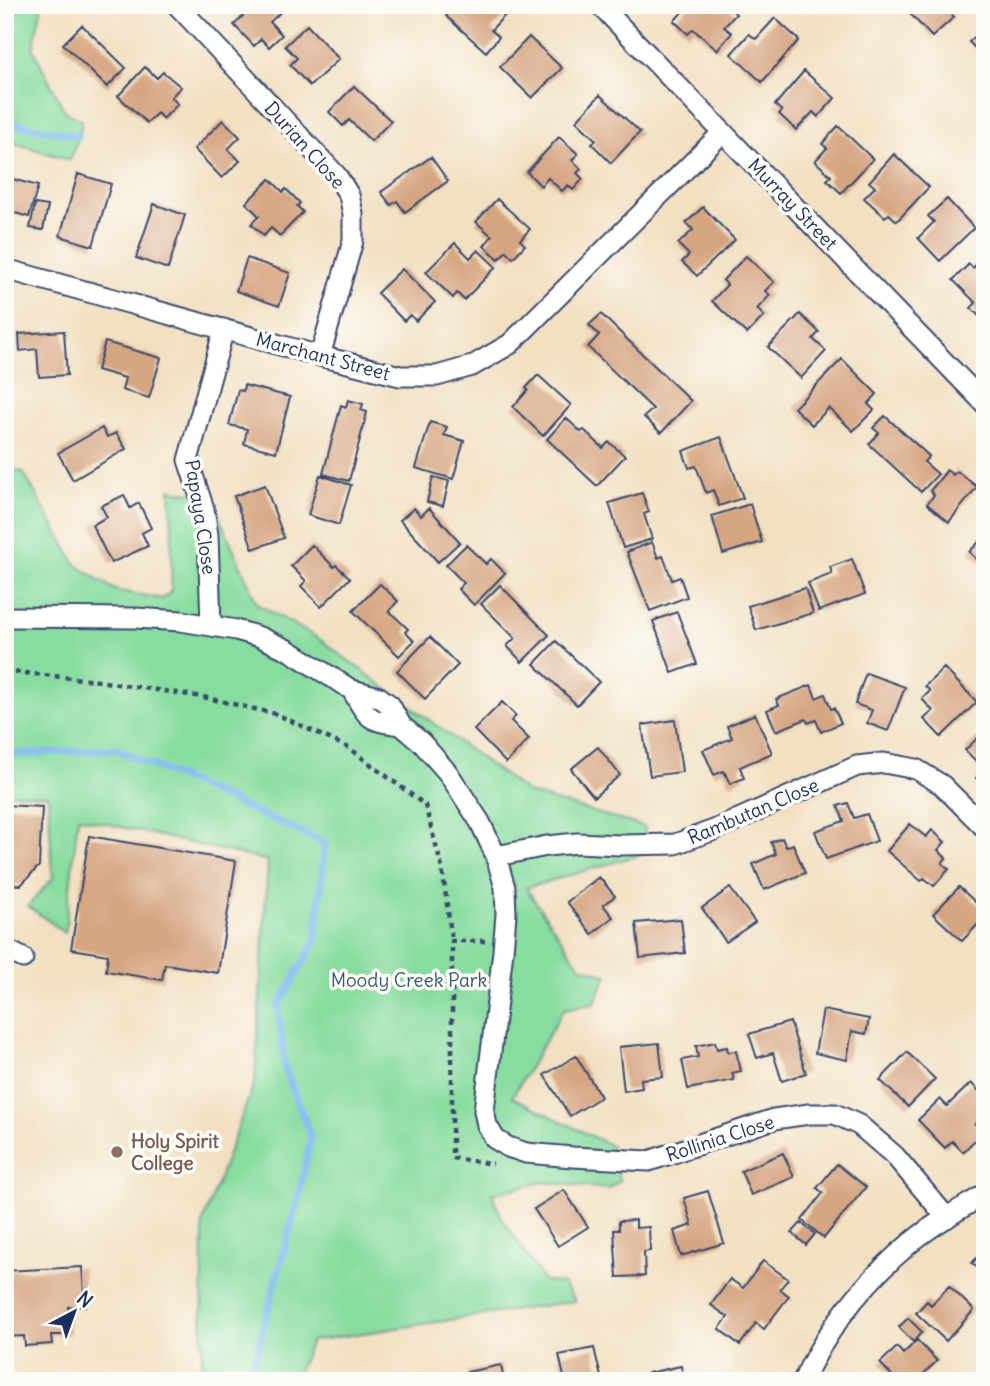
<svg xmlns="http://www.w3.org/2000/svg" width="990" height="1386" font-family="Delius,sans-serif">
<rect width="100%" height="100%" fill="#fdfcf7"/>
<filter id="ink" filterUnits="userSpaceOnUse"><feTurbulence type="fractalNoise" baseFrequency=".0143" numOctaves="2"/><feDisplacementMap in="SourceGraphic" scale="14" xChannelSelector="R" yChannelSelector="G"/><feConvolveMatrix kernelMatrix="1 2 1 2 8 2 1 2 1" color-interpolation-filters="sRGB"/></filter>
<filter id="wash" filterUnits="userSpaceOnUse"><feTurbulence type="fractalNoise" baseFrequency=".00686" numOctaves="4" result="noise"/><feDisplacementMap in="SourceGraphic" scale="28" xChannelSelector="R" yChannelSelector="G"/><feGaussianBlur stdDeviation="1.57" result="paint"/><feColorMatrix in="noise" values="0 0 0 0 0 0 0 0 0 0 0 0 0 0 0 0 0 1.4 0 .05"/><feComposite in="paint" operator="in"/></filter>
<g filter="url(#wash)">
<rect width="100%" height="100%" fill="#f2e0c2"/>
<!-- green -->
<path fill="#87dc9f" stroke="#51867e" stroke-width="2" d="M5,5H42L33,49L65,112L82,120L79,136L70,160L5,140Z
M8,468L23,472L76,565L115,590L162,599L171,591L172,529L170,489C184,493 195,494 209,492L257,604L318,638L528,793L645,827L643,854L526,888L580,966L607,975L594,1004L564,1009L512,1097L612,1146V1158L620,1181L608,1189L543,1182L492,1194L502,1218L544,1281L563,1284L575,1301L311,1341L294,1381H200L202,1375L203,1222L255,1081L268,861L78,817L65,933L28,906L53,878L48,795L5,793V472Z"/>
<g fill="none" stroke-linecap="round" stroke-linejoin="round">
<!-- stream -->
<path stroke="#7db8ef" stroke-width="7" d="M5,40L16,5
M5,122L79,136
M5,755L116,749L325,843L316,940L278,1007L285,1069L311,1137L299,1195L249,1381"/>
</g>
<g id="blocks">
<!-- building -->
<path fill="#d6a582" d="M254,5H288L270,22L282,35L269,47L261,39L254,46L234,25Z
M456,5H499L507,13L491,30L499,37L486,52L446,16Z
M689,5H727L736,14L724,27L732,33L717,50L693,29L688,34L674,21Z
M902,5H943L954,17L932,37Z
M775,18L799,40L762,82L731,54L749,34L756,39Z
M82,25L126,68L107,87L63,44Z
M307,25L339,59L310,86L290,65L297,58L285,46Z
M985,27V58L969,42Z
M529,37L562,68L532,98L500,67Z
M145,67L157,78L163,72L181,87L171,97L178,104L163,119L157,113L147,123L118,96Z
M804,71L835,98L818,117L813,112L796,130L779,114L782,111L775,105Z
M354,86L391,121L371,141L349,120L343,126L329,112Z
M600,95L640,132L611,163L592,144L596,140L576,121Z
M223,120L240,137L228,149L240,161L222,178L194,149Z
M838,126L873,159L841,193L827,180L831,176L815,161L827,148L822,144Z
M559,137L578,154L572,160L581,169L577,173L583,179L573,190L568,185L562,191L548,178L541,186L527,172Z
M894,154L929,187L897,221L889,214L885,217L864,198L875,187L869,182Z
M431,157L448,181L405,212L397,201L391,205L381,192Z
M78,174L111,184L93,246L60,236Z
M5,177L38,186L29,217L8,211L5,218Z
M270,179L283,192L286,189L300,203L297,206L303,212L280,236L271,228L264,236L251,224L259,216L246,203Z
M497,199L530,229L520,240L525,245L513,258L506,251L499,259L484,246L492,236L476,222Z
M947,199L974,228L940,261L918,238L934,222L928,216Z
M35,204L48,206L43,230L30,228Z
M154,204L185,215L168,269L136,258Z
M703,207L735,240L697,276L682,262L689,255L678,244L693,230L686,223Z
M455,243L470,258L478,250L496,267L464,300L457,293L453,298L426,272Z
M746,256L774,282L765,291L770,295L757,309L764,316L747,334L712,301L727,285L723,280Z
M985,256V316L982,319L971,308L976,303L953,280L969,264L973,268Z
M247,258L290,273L279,306L236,291Z
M402,269L435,302L416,321L410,315L404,321L377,293Z
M601,314L691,401L661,433L644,417L653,409L588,347L599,335L589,325Z
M800,314L819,332L813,339L826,351L801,378L768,347Z
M64,331L67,375L39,377L37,349L20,351L19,334Z
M105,342L161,358L149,398L122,390L125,378L97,370Z
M842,359L877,394L868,404L874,410L853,431L829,408L812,425L794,408Z
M538,375L571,405L543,436L513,407L528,390L526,388Z
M244,385L290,397L276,452L244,444L247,429L229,425L238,390L243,391Z
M348,400L363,404L361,410L367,412L349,481L323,474L341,405L346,407Z
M885,416L929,456L924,462L938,474L921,492L869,444L879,433L873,428Z
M566,418L581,432L584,430L603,448L609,442L625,456L597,486L547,439Z
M430,422L447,427L444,435L464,441L453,479L416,468Z
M102,428L107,437L116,433L126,449L73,480L58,453Z
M721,437L743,498L719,506L713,490L706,493L696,466L689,468L683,451Z
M947,470L953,475L957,471L977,487L949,522L927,504L934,495L930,491Z
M320,475L351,485L339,525L308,515Z
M433,477L449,481L443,506L427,502Z
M265,485L284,538L253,549L234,496Z
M642,493L649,512L644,514L652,539L623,548L609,503Z
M124,495L130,508L139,503L151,528L142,533L148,546L111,563L92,525L107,517L101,506Z
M750,504L762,542L723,554L712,516Z
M414,508L421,516L429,508L460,542L438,562L400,520Z
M985,536V567L969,552Z
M652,542L658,558L663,556L672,580L680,577L687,597L650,611L627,552Z
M312,545L334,567L336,565L350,578L321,607L301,586L306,581L291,566Z
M466,545L486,564L491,559L505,573L474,605L458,589L464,583L446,565Z
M852,559L865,594L819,611L808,583L832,574L830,567Z
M380,584L398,601L389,611L408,629L405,632L414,641L399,656L353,611Z
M500,585L549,635L522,662L507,646L515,638L481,604Z
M805,588L813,613L756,630L748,606Z
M677,612L697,664L672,673L653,621Z
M430,637L458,665L425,699L397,671Z
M556,641L599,682L577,705L534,664Z
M944,668L977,702L941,737L924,719L933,711L922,699L930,691L925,686Z
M866,673L905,687L888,731L867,723L872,710L855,704Z
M811,685L816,698L825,694L831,709L834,708L841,723L821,732L816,720L808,723L806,719L776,731L767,710L779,705L776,699Z
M502,702L516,716L511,721L529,739L506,763L474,730Z
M755,714L772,753L740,767L744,778L730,784L724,771L714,775L703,750L732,738L727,726Z
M675,720L682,772L650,776L642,725Z
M985,731V787L976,778L985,770L965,750Z
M598,747L620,775L594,797L571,769Z
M848,803L854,818L867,814L877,841L826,859L815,831L844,821L838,806Z
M5,805L42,807L39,866L21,885L5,884Z
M910,824L926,837L932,830L945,842L938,850L946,858L942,863L949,869L934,886L924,878L921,881L887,851Z
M89,836L236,861L218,973L165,964L162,980L106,971L108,955L71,949Z
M782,838L786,847L793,844L805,873L764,890L753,864L776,854L771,842Z
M599,877L615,896L603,905L613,917L592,934L567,902Z
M959,887L985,911V917L962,941L933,914Z
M730,888L755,922L726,942L702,908Z
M681,919L685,953L640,958L636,923Z
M823,1010L869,1019L866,1034L852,1031L847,1060L815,1053Z
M790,1022L806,1073L782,1081L773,1053L757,1058L749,1034Z
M715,1042L717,1049L727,1047L728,1052L736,1051L741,1071L732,1073L734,1080L688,1089L682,1060L698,1057L696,1046Z
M659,1043L663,1077L641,1079L642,1088L624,1091L619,1047Z
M907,1052L935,1079L908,1107L880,1080Z
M576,1056L601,1097L570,1116L544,1075Z
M971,1083L985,1097V1114L975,1124L983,1132L963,1152L952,1141L945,1148L918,1120L940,1099L947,1106Z
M783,1153L794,1177L751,1195L741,1171Z
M837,1164L866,1187L824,1238L802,1220L823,1193L817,1188Z
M564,1190L588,1227L558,1246L534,1209Z
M708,1191L724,1243L681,1256L674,1231L692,1225L684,1198Z
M636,1220V1228L649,1227L650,1251L644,1252L645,1276L617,1277L614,1230H619V1221Z
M801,1223L815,1234L806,1245L792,1233Z
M985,1249V1274L972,1263Z
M763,1261L788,1279L780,1289L789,1296L764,1329L756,1323L740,1345L719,1329L728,1317L711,1305L730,1279L743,1288Z
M82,1267L85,1306L68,1307L69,1335H51L52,1344L25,1346L24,1336L5,1337V1271Z
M949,1286L974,1310L946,1341L916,1313L927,1301L931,1305Z
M908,1318L922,1332L913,1342L899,1327Z
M917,1340L937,1361L916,1381H897L880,1363L897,1347L903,1354Z
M594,1348L602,1381H565L559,1355Z
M501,1365L504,1381H469L467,1372Z
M681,1366L684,1381H650L648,1373Z"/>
</g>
</g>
<g filter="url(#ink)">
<use href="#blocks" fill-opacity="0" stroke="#3b4a6d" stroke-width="2"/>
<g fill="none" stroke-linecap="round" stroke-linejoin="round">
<defs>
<path id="minor" d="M177,5L337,176L349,195L353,214V241L320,356
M600,5L985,404
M5,269L320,356L400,376H437L472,366L510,344L723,132
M5,617L136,618L181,621L236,630L260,637L288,650L352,690L379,697L390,705L401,725L421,742L448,773L480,822L496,856L505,888L506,914L503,951L484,1111L487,1125L495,1139L508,1147L526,1153L573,1157L649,1161L774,1119L809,1114H835L859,1125L895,1156L947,1218
M211,625L208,535L204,509L188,460L224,329
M352,690C368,719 368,721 401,725
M496,856L547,846L577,843L620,845L675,844L714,830L857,766L884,763L916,769L942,785L985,828
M5,949L23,958
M803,1381C827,1328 865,1282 908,1245C931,1225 959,1210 985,1194"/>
</defs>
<!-- minor casing -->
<use href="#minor" stroke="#3b4a6d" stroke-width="23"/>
<!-- path -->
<path stroke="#3b4a6d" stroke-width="4.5" stroke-dasharray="5 5" stroke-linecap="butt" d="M5,671L92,680L203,697L276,714L349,748L425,805L442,868L452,941
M485,941H452V1158L493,1164"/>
<!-- minor -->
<use href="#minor" stroke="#fff" stroke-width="19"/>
</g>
</g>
<!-- markers -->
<circle fill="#8d6e63" stroke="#fdfcf7" stroke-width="2.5" cx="117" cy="1152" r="7"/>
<g text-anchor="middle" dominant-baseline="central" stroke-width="7" stroke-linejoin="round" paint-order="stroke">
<!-- street labels -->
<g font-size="19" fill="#1b2f5e" stroke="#fdfcf7">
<text transform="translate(305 145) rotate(48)">Durian Close</text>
<text transform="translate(793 204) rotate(46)">Murray Street</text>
<text transform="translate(323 356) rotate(15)">Marchant Street</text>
<text transform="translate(201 517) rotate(81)">Papaya Close</text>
<text transform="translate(753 811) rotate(-23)">Rambutan Close</text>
<text transform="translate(720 1138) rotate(-18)">Rollinia Close</text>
</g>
<!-- park labels -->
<g font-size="19" fill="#365a6e" stroke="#fdfcf7">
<text x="409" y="980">Moody Creek Park</text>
</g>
<!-- education labels -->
<g font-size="19" font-weight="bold" fill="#785e54" stroke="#fdfcf7" text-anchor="start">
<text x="131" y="1141">Holy Spirit<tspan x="131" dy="22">College</tspan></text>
</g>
</g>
<!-- margin -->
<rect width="990" height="1386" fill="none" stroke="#fdfcf7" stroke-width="28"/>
<!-- north arrow -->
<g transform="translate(74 1312) rotate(41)" stroke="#fdfcf7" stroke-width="5" paint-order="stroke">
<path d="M0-5L12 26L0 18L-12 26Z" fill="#1b2f5e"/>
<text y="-10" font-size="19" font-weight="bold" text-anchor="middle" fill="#1b2f5e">N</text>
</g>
</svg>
